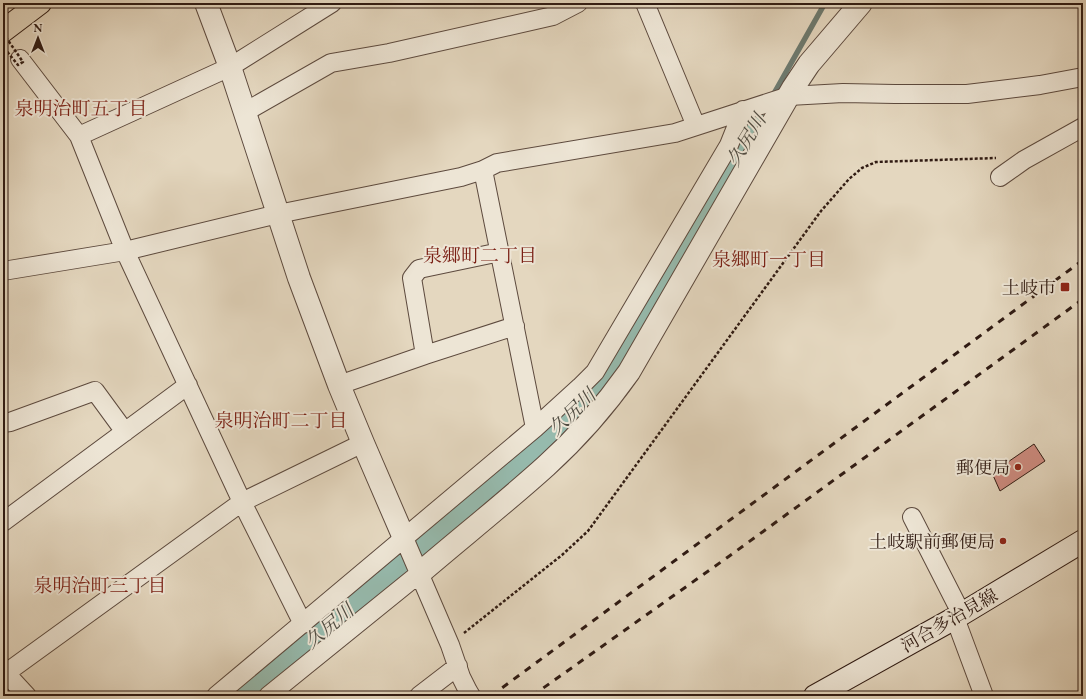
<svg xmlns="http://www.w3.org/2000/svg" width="1086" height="699" font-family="'EB Garamond','Noto Serif JP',serif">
<rect width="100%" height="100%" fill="#e4d7bf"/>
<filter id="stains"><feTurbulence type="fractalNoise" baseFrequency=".005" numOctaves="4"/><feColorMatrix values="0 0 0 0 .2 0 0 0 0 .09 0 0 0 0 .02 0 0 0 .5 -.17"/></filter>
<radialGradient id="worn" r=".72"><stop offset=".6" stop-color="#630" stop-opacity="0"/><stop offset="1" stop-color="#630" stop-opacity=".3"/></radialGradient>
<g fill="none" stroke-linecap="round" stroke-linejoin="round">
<!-- stream -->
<path stroke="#6d7a6f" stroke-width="5.5" d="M772,97L825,3
M757,123L766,108"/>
<!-- river -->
<path stroke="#96baad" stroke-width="32" d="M244,696L435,539L595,393L757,123"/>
</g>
<!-- building -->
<path fill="#cf8c81" stroke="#301b13" d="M1034,444L1045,461L1000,491L992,473Z"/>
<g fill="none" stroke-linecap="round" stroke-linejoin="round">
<defs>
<path id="minor" d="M645,3L696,126
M20,59L79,136L125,251L242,502L303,624
M245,112L331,63L389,53L553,16L578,3
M79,136L230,67L332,3
M483,170L535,428
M1000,177L1024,160L1083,127
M3,271L125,251L278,214L461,177L483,170L497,163L675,133L789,96L843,93L895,94H967L1040,85L1083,77
M425,355L412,278L419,269L500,252
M339,385L425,355L515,326
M3,423L10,422L95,391L125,432
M912,517L961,613
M3,522L188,385
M404,538L450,645L461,677L468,691L471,696
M955,618L984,696
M3,670L27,696
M3,679L6,673L242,502L363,443
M216,696L535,428L580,387L595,372L729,145L743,110
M268,696L420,573
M419,696L458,666"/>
<path id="tertiary" d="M206,3L230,67L299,278L339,385L363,443L404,538
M420,573C462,537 505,503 546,466C577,438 605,406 629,372L793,88L809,64L861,3"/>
<path id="secondary" d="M815,696L955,618L1083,541"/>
<path id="trunk" d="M3,31L40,3"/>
</defs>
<!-- minor casing -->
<use href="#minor" stroke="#5d4a3e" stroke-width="20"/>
<!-- tertiary casing -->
<use href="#tertiary" stroke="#5d4a3e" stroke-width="24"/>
<!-- secondary casing -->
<use href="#secondary" stroke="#301b13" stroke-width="24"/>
<!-- trunk casing -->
<use href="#trunk" stroke="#301b13" stroke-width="24"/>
<!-- path -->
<path stroke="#301b13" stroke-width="2.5" stroke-dasharray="3 2" stroke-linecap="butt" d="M464,633L562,555L588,531L821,211L849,179L862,168L876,162L996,158"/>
<!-- minor -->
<use href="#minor" stroke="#ede5d5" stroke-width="18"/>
<!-- tertiary -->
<use href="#tertiary" stroke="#ede5d5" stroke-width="22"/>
<!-- secondary -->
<use href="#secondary" stroke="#ede5d5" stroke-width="22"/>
<!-- trunk -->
<use href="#trunk" stroke="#e4d7bf" stroke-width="22"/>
<!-- rail -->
<path stroke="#301b13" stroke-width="3" stroke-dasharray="7 7" stroke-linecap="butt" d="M491,696L1083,260
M532,696L728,557L1083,299"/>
<!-- path-bridge -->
<path stroke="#301b13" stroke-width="2.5" stroke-dasharray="3 2" stroke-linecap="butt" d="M3,33L23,62L18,65L5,49"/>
</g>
<!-- markers -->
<g fill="#8f2418" stroke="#ede5d5" stroke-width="1.5">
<rect x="1060" y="282" width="10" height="10" rx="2"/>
<circle cx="1018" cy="467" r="4"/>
<circle cx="1003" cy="541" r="4"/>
</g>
<g text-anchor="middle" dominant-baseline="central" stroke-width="4" stroke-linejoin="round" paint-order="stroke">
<!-- poi labels -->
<g font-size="18" fill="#301b13" stroke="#ede5d5" text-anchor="end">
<text x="1056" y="287">土岐市</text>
<text x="1010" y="467">郵便局</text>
<text x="995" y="541">土岐駅前郵便局</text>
</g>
<!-- street labels -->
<g font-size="18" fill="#301b13" stroke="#ede5d5">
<text transform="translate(949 620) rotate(-30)">河合多治見線</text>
</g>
<!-- neighbourhood labels -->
<g font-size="19" fill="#7a1f14" stroke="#ede5d5">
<text x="81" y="108">泉明治町五丁目</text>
<text x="480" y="255">泉郷町二丁目</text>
<text x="769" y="259">泉郷町一丁目</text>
<text x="281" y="420">泉明治町二丁目</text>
<text x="100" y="585">泉明治町三丁目</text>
</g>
<!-- water labels -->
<g font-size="19" font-style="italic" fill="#4f4b41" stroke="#ede5d5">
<text transform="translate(746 140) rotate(-59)">久尻川</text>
<text transform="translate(572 412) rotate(-44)">久尻川</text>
<text transform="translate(329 626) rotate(-40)">久尻川</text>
</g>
</g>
<!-- margin -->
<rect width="1086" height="699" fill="none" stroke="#e4d7bf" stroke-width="16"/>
<rect x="4" y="4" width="1078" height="691" fill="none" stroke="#301b13" stroke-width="2"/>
<rect x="8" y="8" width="1070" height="683" fill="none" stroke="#301b13"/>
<!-- north arrow -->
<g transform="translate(38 38)" stroke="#ede5d5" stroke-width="3" paint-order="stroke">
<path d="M0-3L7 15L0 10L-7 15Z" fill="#301b13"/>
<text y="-6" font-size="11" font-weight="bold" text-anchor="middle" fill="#301b13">N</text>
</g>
<rect width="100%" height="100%" filter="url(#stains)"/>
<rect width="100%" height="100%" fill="url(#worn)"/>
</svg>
